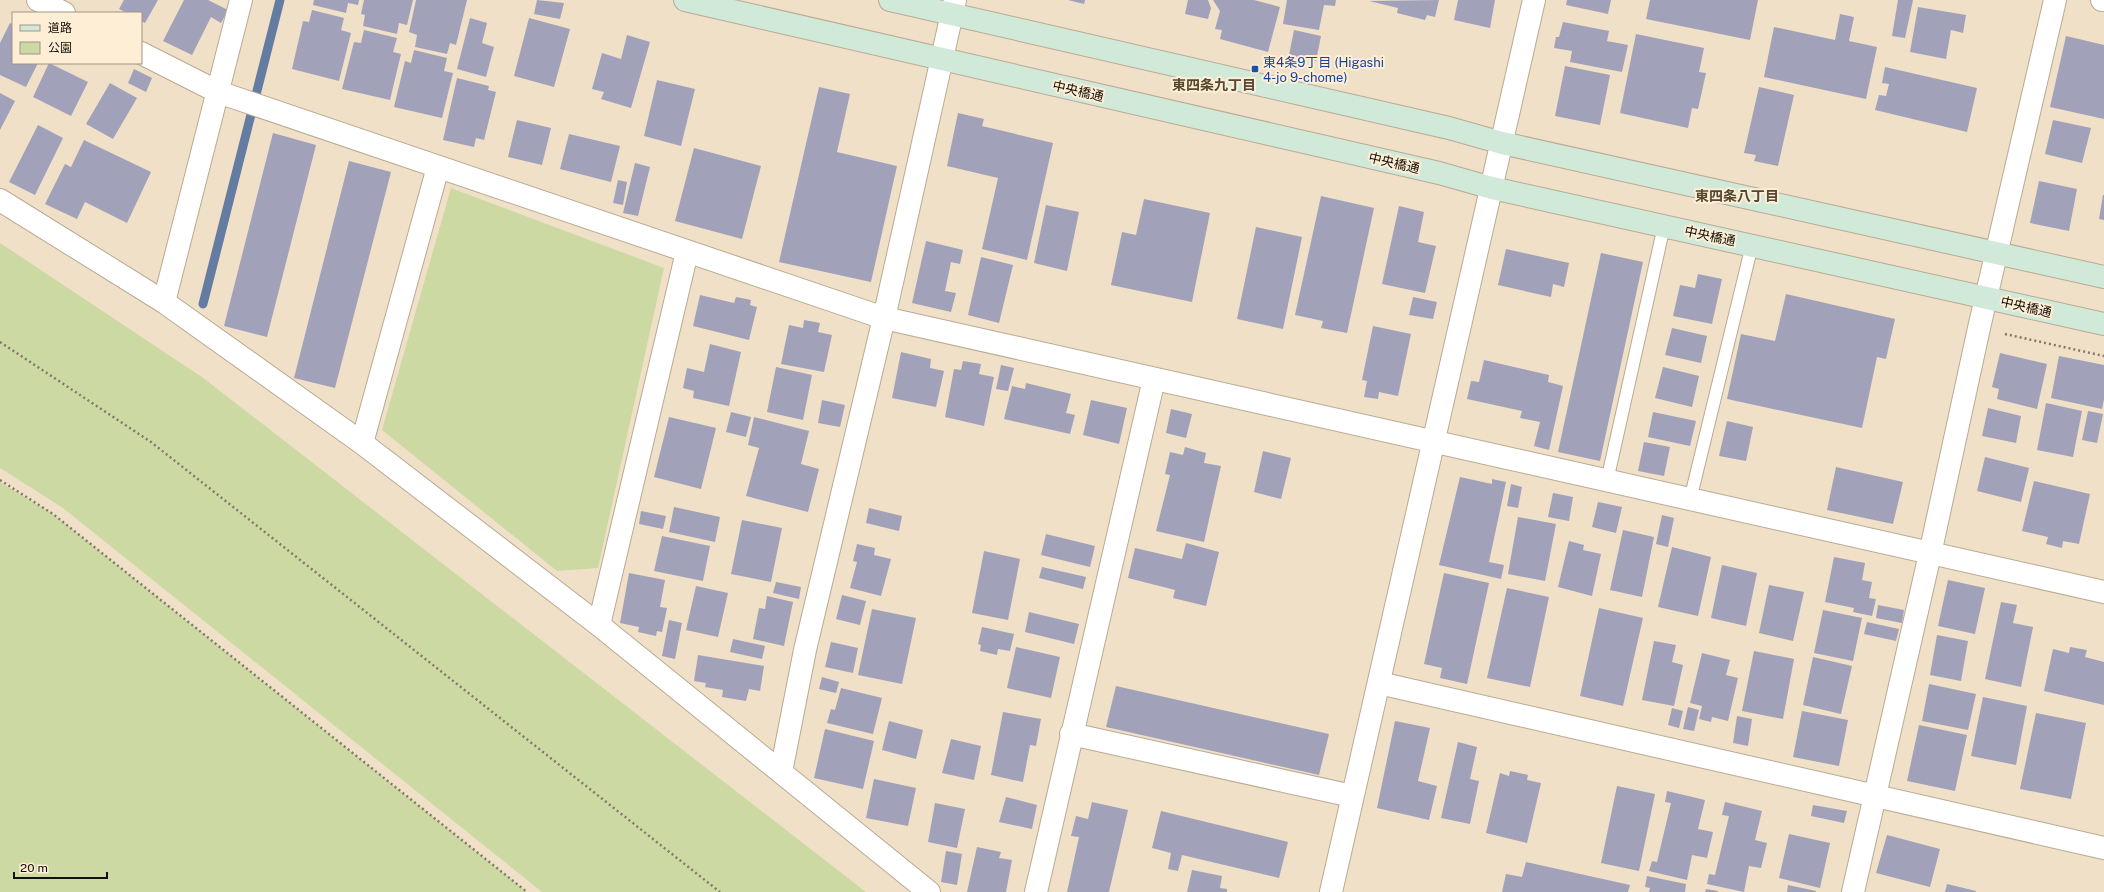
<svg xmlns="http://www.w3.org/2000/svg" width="2104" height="892" font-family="'Public Sans','Noto Sans JP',sans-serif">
<rect width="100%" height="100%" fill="#f0e0c8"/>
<!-- green -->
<path fill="#cdd9a2" d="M451,188L664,268L598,568L557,571L382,430Z
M0,243L202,377L866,892H542L63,508L0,468Z
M0,482L53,514L527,892H0Z"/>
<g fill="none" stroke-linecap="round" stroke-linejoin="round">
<!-- stream -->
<path stroke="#647ca2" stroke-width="9" d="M203,304L280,0"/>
</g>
<!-- building -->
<path fill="#a2a1ba" d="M124,0H158L145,23L141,21V13H127L119,9Z
M184,0H208L228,10L221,23L211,17L192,55L163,41Z
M314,0H359L358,5L348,3L346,13L313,5Z
M364,0H413L407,25L399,23L397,34L363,26L365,15L361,14Z
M416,0H467L456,45L450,43L447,54L415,47L417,35L409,32Z
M537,0L564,3L560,19L534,14Z
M1068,0H1085L1084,4Z
M1188,0H1208L1211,8L1208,19L1185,14Z
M1213,0H1254L1280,7L1268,52L1220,39L1222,30L1215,29L1220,11Z
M1287,0H1336L1335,6L1324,5L1319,30L1283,24Z
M1439,0L1435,17L1427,15L1425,20L1397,13L1398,8L1369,1Z
M1458,0H1495L1490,28L1454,20Z
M1567,0H1611L1608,14L1566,5Z
M1650,0H1758L1750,40L1646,19Z
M1898,0H1913L1905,38L1892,36Z
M1918,7L1966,15L1963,33L1951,30L1946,59L1910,52Z
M312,10L344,18L341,30L351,33L339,81L292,69L303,21L309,22Z
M1840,14L1854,17L1849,41L1877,47L1866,99L1764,77L1774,27L1835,40Z
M470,18L487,23L482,43L494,47L486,77L457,69Z
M529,18L570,29L554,87L514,76Z
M1563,22L1609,31L1607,41L1628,45L1622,72L1570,62L1572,51L1554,48L1556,37H1559Z
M10,23L13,24V63H38L26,87L0,75V43Z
M364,30L397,38L393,52L401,54L390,100L342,89L354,42L361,43Z
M1294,30L1321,36L1316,61L1289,55Z
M1636,34L1704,48L1699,72L1706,73L1698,109L1692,108L1688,128L1620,113Z
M627,35L650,42L631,108L601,99L604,92L592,89L602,53L621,59Z
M2066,36L2104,45V119L2050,107Z
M414,50L447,58L444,71L453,73L442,118L394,107L405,61L411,63Z
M49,63L88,82L71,116L33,97Z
M1565,66L1610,75L1600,125L1555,116Z
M1885,67L1977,88L1967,132L1875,110L1879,95L1886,96L1889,84L1882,83Z
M134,69L152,78L146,92L128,83Z
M457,78L489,86L488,90L496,92L484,140L476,138L474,147L443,140Z
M657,80L695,89L681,146L644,136Z
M110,83L137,98L113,139L86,124Z
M819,87L850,94L837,152L897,166L871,282L779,262Z
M1759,87L1794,95L1778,166L1754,161L1756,155L1744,153Z
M0,93L15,101L0,130Z
M958,113L984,119L982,126L1053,143L1027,260L982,249L998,178L947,166Z
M517,120L551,128L542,165L508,157Z
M2053,120L2091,128L2082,163L2045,154Z
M38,125L63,138L35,195L9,182Z
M273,133L316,145L267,337L224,326Z
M569,134L620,146L611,182L560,169Z
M84,140L151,172L127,223L85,202L77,219L45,204L65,164L71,167Z
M694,148L761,166L742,239L675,221Z
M349,161L391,172L335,388L294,378Z
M635,163L650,167L638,216L623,213Z
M618,180L627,182L623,205L613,203Z
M2039,181L2077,189L2069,231L2030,223Z
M2103,195H2104V220L2099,219Z
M1321,196L1374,208L1347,333L1321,328L1323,321L1295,315Z
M1144,199L1210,213L1192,302L1111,285L1122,232L1136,235Z
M1046,205L1079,212L1067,271L1034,263Z
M1399,206L1424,212L1418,242L1436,246L1425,293L1382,284Z
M1256,227L1302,237L1283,329L1237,319Z
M926,241L963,250L960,264L951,262L945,291L956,293L951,312L912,303Z
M1506,249L1569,263L1564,287L1553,284L1551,297L1498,285Z
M1601,253L1643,262L1600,461L1558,452Z
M981,257L1013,265L999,323L968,315Z
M1698,274L1722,279L1712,324L1673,316L1680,285L1695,288Z
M1786,294L1895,319L1886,359L1877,357L1862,428L1727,399L1741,334L1775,341Z
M700,295L734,303L736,297L751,300L750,305L757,307L749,340L693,326Z
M1413,297L1437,302L1433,319L1409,315Z
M804,320L820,323L818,332L832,335L824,372L781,364L789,325L803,328Z
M1373,326L1411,334L1398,396L1379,392L1378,399L1364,397L1367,381L1362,380Z
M1672,328L1707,336L1701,363L1665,355Z
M710,344L741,352L729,406L693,398L694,391L683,388L687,368L704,372Z
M901,352L931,359L930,368L944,371L936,407L892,398Z
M2000,353L2047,364L2037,409L1997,399L1999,389L1992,387Z
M2059,356L2104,365V399L2102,409L2051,398Z
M1484,360L1549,375L1548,382L1563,386L1549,450L1534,446L1540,422L1520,418L1522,411L1467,399L1471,381L1479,382Z
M963,361L981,364L979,374L994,377L984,426L945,417L954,369L961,370Z
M1001,365L1014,368L1008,391L996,389Z
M776,367L812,375L803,420L767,412Z
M1663,367L1699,376L1692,407L1655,398Z
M1026,383L1071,394L1066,413L1075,415L1070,434L1004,419L1012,386L1025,389Z
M822,400L845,405L840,427L818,423Z
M1091,400L1127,408L1119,444L1083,435Z
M2046,403L2082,411L2073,457L2037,450Z
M1988,408L2021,416L2016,443L1982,436Z
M1171,409L1192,414L1186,438L1166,433Z
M2088,411L2103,414L2097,443L2082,440Z
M731,412L751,417L746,437L726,432Z
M1653,412L1696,421L1690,446L1648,437Z
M669,417L716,428L701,489L654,477Z
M754,417L809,431L801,464L819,469L808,512L746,496L759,448L748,445Z
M1727,421L1753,427L1746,461L1719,456Z
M1644,442L1670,447L1664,476L1638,471Z
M1185,447L1206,453L1204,463L1221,466L1204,542L1156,531L1170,475L1165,474L1170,452L1183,455Z
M1263,451L1291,458L1281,499L1254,492Z
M1985,457L2029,468L2021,502L1977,491Z
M1836,467L1903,482L1893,524L1827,510Z
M1460,477L1492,484V479L1506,482L1489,562L1504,565L1501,579L1439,565Z
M2034,481L2090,494L2079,544L2063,541L2062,548L2046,544L2048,537L2022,531Z
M1511,484L1522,487L1518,508L1507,506Z
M1553,493L1573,497L1569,521L1548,517Z
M1598,502L1622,507L1616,533L1592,527Z
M674,507L720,517L715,542L669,532Z
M869,508L902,516L899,531L866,523Z
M641,511L666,516L663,529L639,524Z
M1662,515L1674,518L1668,547L1656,544Z
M1518,517L1556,524L1545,581L1508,574Z
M742,520L782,528L771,582L731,574Z
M1623,530L1654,537L1642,597L1610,590Z
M1046,534L1095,546L1090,567L1041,555Z
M662,536L710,546L703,581L654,571Z
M1569,541L1584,545L1583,550L1601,554L1592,596L1558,587Z
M1186,543L1219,552L1206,606L1173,598L1175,590L1128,578L1135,548L1182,559Z
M857,544L875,548L874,555L891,559L881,596L850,588L857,562L853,561Z
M1672,547L1711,557L1698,616L1658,607Z
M984,551L1020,559L1008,620L972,613Z
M1834,557L1865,563L1862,580L1872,582L1869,598L1876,599L1872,616L1853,612L1854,608L1825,602Z
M1722,565L1757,573L1746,626L1711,618Z
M1042,567L1086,577L1083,589L1039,578Z
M629,573L665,580L660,607L667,608L662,632L657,631L656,636L638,632L639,627L620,623Z
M1444,573L1489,583L1467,684L1440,678L1442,668L1424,664Z
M1948,580L1985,588L1975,634L1938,626Z
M776,582L801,587L799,599L773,593Z
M1769,585L1804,592L1793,641L1759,633Z
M696,586L728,593L718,637L686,630Z
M1507,588L1549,597L1530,687L1487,678Z
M842,595L866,601L860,625L836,619Z
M767,596L793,602L784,646L753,639L759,608L765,609Z
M2001,602L2017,605L2013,623L2033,627L2021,687L1985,679Z
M1878,605L1904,610L1902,623L1876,618Z
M1599,608L1643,618L1623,706L1580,696Z
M872,609L916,618L902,684L858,675Z
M1823,610L1862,618L1853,661L1814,653Z
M1029,612L1079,624L1074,644L1025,632Z
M669,620L682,623L675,659L662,656Z
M1867,622L1899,629L1896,641L1864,634Z
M982,627L1014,634L1010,651L998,649L997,655L980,651L981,645L978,644Z
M1937,635L1968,641L1961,681L1930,675Z
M733,639L765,646L762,659L730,652Z
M1654,641L1676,645L1672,662L1683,665L1674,706L1642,700Z
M831,642L858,648L853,673L825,667Z
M1016,647L1060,657L1051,698L1007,688Z
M2070,647L2087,650L2085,657L2104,662V705L2044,691L2053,649L2069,653Z
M1754,651L1794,659L1783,719L1742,711Z
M1702,653L1730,660L1726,675L1738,678L1728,721L1712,717L1711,722L1699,719L1702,706L1690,703Z
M698,655L764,666L760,691L749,689L746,701L722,697L723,690L705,687L706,683L694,681Z
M1813,657L1852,666L1841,714L1803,705Z
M822,677L839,682L836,693L819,689Z
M1929,684L1976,694L1968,730L1922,721Z
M1116,686L1329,734L1319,775L1106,727Z
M841,688L882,698L873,734L827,723L831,709L835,710Z
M1983,697L2027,706L2016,765L1971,756Z
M1688,707L1699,710L1694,731L1683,729Z
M1672,708L1683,711L1679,728L1668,725Z
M1802,711L1848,720L1839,766L1793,757Z
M1003,712L1041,719L1036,746L1030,745L1023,782L991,775Z
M2036,713L2086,723L2071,799L2020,789Z
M1737,716L1752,719L1748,746L1733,743Z
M889,721L923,730L916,759L882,750Z
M1395,721L1430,728L1418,781L1437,786L1429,820L1377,808Z
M1919,725L1967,735L1955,791L1907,781Z
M825,729L874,741L863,789L814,778Z
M951,739L981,746L974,780L942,773Z
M1458,742L1477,747L1470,779L1479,781L1470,824L1441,818Z
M1510,771L1528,775L1527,780L1541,783L1527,843L1486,833L1500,773L1509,776Z
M874,779L916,788L908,826L866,818Z
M1617,786L1655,794L1639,871L1601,863Z
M1667,791L1705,800L1698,829L1713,832L1707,858L1692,855L1687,880L1649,871L1652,861L1657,862L1671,803L1665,802Z
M1006,797L1037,805L1032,829L999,822Z
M1092,802L1128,810L1109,892H1067L1079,837L1071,836L1076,816L1088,819Z
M1725,802L1762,811L1755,840L1767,843L1761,868L1749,866L1744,892L1707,884L1709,874L1715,875L1729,816L1722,815Z
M935,803L965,809L957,848L928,842Z
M1813,805L1847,811L1844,823L1811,816Z
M1161,811L1288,842L1279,878L1182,855L1178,871L1168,869L1171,853L1152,848Z
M1789,834L1830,843L1820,888L1779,878Z
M1887,835L1940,849L1930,887L1876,873Z
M977,847L1001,852L999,858L1012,860L1006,892H967Z
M946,851L962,854L957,885L941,882Z
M1526,862L1630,885L1628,892H1502L1506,874L1522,877Z
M1192,870L1222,876L1220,888L1227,889V892H1187Z
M1647,876L1686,884L1685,892H1649L1650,888L1645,887Z
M1947,884L1976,891V892H1945Z
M1788,885L1816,891V892H1787Z
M1706,889L1718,891V892H1705Z"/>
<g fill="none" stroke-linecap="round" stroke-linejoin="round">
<defs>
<path id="lane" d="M1607,481L1664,226
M1690,500L1752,245"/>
<path id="street" d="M38,0L64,13
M2102,0H2104
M141,53L218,92L884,318L2104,592
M0,200L164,302L362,443L599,625L929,892
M164,302L241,0
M362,443L438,167
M599,625L687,252
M1379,683L2104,848
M1071,734L1352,796
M781,772L805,650L884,318L955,0
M1036,892L1154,379
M1331,892L1534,0
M1853,892L1930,554L1979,328L2055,0"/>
<path id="secondary" d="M685,0L1439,173L1492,188L2104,324
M890,0L1449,128L1502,143L2104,277"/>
</defs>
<!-- lane casing -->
<use href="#lane" stroke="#b9aa93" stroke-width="14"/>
<!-- street casing -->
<use href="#street" stroke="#b9aa93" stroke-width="24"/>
<!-- secondary casing -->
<use href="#secondary" stroke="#b9aa93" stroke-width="24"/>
<!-- path -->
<path stroke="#837868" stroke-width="2.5" stroke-dasharray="2 3" stroke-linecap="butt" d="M2005,334L2104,356
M0,342L151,442L720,892
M0,480L53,514L527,892"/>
<!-- lane -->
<use href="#lane" stroke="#fff" stroke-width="12"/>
<!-- street -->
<use href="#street" stroke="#fff" stroke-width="22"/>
<!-- secondary -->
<use href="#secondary" stroke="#d0e9d9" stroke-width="22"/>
</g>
<!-- markers -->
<rect fill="#1a4fb4" stroke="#feeed5" stroke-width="1.5" x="1251" y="65" width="8" height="8" rx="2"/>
<g text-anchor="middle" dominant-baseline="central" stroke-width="4" stroke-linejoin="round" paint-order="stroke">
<!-- transit labels -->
<g font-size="13" fill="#164399" stroke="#feeed5" text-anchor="start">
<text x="1263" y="62">東4条9丁目 (Higashi<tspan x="1263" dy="15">4-jo 9-chome)</tspan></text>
</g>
<!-- street labels -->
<g font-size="13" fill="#140f07" stroke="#feeed5">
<text transform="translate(1078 91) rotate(13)">中央橋通</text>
<text transform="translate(1394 163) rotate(13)">中央橋通</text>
<text transform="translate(1710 236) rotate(12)">中央橋通</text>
<text transform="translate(2026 307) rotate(13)">中央橋通</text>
</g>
<!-- neighbourhood labels -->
<g font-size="14" font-weight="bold" fill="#554833" stroke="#feeed5">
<text x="1214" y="85">東四条九丁目</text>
<text x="1737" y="196">東四条八丁目</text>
</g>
</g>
<!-- legend -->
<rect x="12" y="12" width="130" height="52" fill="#feeed5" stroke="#a09583"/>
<rect x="20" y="25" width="20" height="6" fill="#d0e9d9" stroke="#a09583"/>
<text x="48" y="32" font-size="12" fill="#140f07">道路</text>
<rect x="20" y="42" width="20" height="12" fill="#cdd9a2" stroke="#a09583"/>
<text x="48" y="52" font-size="12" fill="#140f07">公園</text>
<!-- scale -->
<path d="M14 872v6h93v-6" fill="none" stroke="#140f07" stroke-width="2"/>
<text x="20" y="872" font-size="12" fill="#140f07" stroke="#feeed5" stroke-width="3" paint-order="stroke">20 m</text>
</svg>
